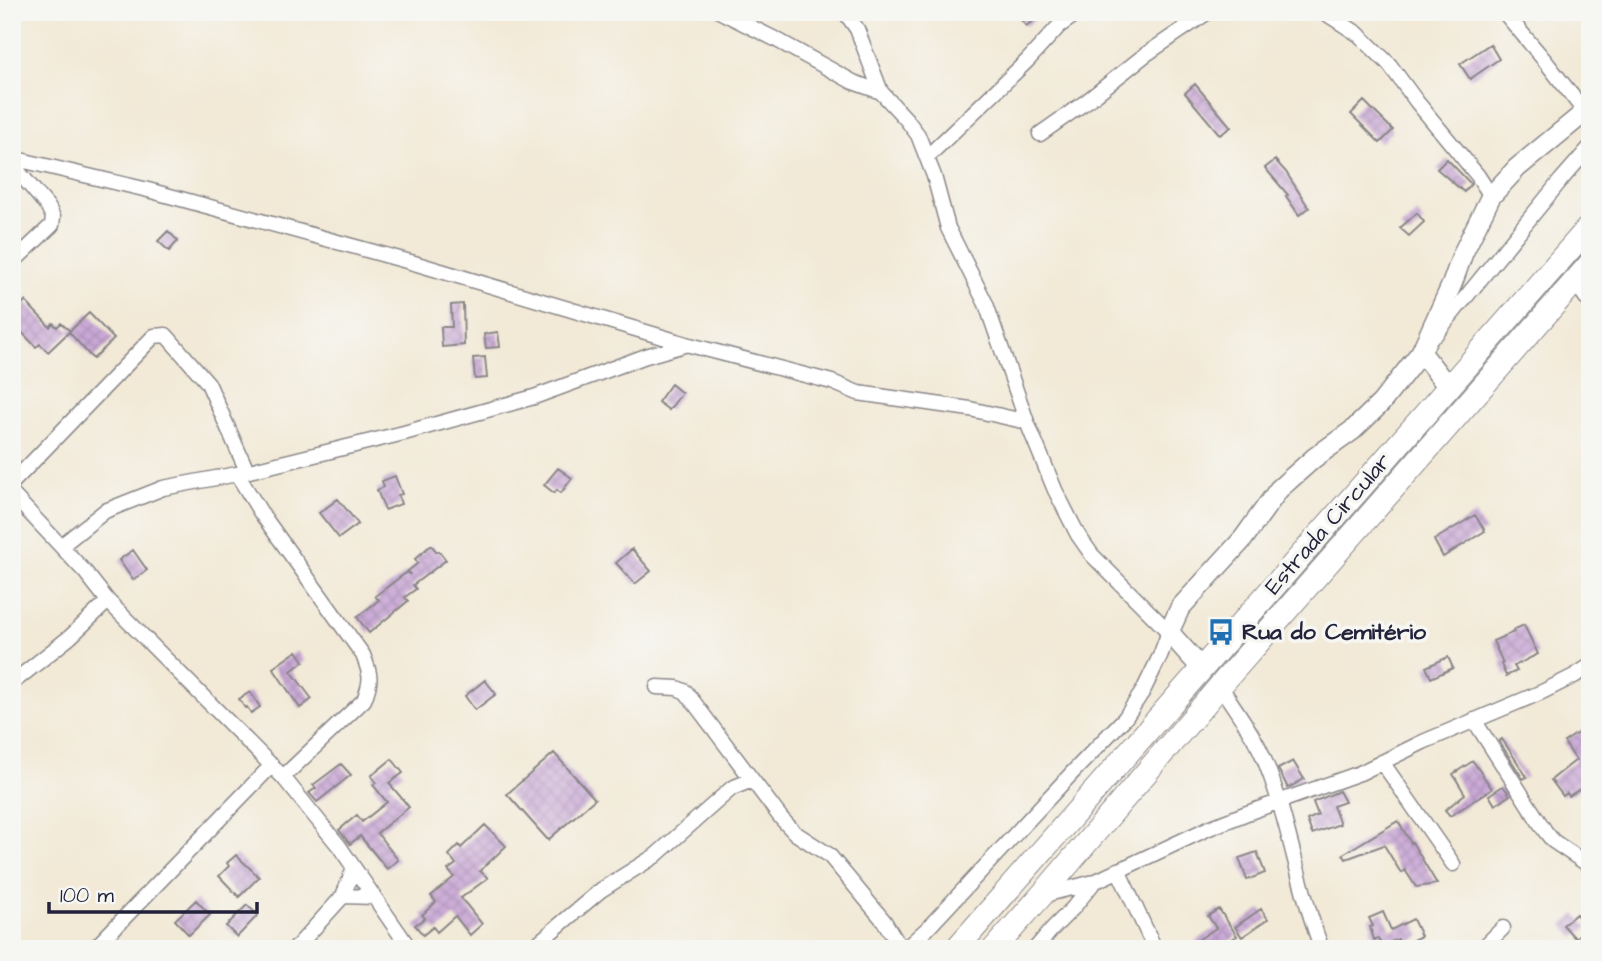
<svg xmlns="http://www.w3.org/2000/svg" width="1602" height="961" font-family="'Architects Daughter',sans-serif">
<defs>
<pattern id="building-cross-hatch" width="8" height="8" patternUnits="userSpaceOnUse" patternTransform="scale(1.75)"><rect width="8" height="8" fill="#c9a8d5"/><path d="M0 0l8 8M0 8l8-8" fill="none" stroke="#ac90b8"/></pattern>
</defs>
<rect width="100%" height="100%" fill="#f6f6f2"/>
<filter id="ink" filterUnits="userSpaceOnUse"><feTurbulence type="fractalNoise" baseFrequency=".0143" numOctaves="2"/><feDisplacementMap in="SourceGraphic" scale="14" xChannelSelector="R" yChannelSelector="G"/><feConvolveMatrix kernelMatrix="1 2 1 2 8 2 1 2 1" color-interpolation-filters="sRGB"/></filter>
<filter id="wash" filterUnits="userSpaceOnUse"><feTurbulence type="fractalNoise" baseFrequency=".00686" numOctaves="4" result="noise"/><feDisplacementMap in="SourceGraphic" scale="28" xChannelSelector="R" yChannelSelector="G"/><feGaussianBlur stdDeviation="1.57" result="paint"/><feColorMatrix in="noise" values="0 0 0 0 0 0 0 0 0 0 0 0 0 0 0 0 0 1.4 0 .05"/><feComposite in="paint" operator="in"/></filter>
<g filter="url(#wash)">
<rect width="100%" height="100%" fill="#f2e9d6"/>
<g id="blocks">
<!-- building -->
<path fill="url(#building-cross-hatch)" d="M1015,12H1045L1026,26Z
M1490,44L1499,59L1470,79L1460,64Z
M1195,84L1231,127L1220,135L1185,93Z
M1364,101L1393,130L1380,143L1351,114Z
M1447,159L1471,184L1464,192L1437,169Z
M1275,160L1286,172L1309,208L1299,215L1286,196L1288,195L1265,168Z
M1417,213L1424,222L1409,236L1400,228Z
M168,231L178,241L169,251L158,241Z
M25,301L50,327L53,323L57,327L61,323L70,331L89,313L114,339L93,359L69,332L48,352L40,344L36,347L12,322V314Z
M463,304L464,345L442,347L441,327H452L451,305Z
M498,332L500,347L486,348L484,334Z
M485,357L487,378L475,379L473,358Z
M671,384L682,393L669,410L658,402Z
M558,468L572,478L561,493L557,490L554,493L544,485Z
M395,476L402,494L398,495L401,504L385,510L377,490L384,487L382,481Z
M338,499L358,524L339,538L319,513Z
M1475,515L1485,531L1443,557L1434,540Z
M431,545L437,552L439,551L446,560L413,585L416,589L405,597L408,601L369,633L357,617L379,600L375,596L407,572L410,575L408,571L418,563L415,559Z
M632,549L651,571L635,584L616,563Z
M133,550L147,570L133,580L119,560Z
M1524,625L1538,654L1514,666L1517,671L1506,676L1501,664L1503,663L1493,641L1514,632L1513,630Z
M297,651L304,661L291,671L312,699L300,708L273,668Z
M1448,657L1453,668L1431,678L1426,667Z
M485,680L496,694L475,710L465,696Z
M250,692L260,707L251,713L247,707L245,708L239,699Z
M1590,725V782L1569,796L1567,793L1563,796L1551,780L1576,760L1564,742Z
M1502,739L1527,777L1523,779L1499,741Z
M554,753L595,799L548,840L507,794Z
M392,759L403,773L389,783L409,807L377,833L398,860L387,869L360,836L350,844L339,830L357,815L362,822L387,802L373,785L376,783L371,776Z
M1293,761L1304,779L1288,788L1278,769Z
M1473,761L1492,789L1450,816L1445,810L1465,794L1453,774Z
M341,764L351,775L317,802L309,793L316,788L313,785Z
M1503,786L1510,795L1495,805L1489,795Z
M1339,791L1345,802L1333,806L1340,824L1312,834L1307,820L1318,815L1313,802Z
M1398,821L1411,843L1412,842L1437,884L1416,887L1405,870L1401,873L1384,845L1346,859L1343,854Z
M485,825L506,846L480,871L488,878L461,898L482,924L470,935L455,916L437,932L433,927L423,935L415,925L425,918L422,915L436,902L431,896L454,877L448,870L456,864L449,855L459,845L461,848Z
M1257,852L1265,873L1247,880L1239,858Z
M236,855L259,877L239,897L219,876L229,866L227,863Z
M196,900L210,915L189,935L175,920Z
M247,905L258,915L237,937L226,926Z
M1219,909L1237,936L1216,949H1184L1216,928L1208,916Z
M1261,909L1268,919L1242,937L1235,927Z
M1383,912L1391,930L1413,919L1421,936L1401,946L1398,939L1382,946L1378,938L1374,940L1370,927L1373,926L1369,918Z
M1576,914L1588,927L1575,938L1563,925Z"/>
</g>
</g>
<g filter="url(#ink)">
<use href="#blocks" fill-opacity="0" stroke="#8a8688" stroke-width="2"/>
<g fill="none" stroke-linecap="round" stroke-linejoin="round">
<defs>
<path id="street" d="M721,12L777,40L853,82L881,92L906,119L918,135L934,176L948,228L986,304L1027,422L1055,490L1078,535L1092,555L1169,632L1160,656L1143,691L1125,718L1072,773L927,929L905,949
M845,12L857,29L881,92
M1324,12L1358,34L1389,64L1417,102L1478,176L1491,196
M1504,12L1546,62L1584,111
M1040,134L1087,101L1145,55L1208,12
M927,157L1028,60L1059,26L1079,12
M12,158L148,190L414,263L686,344L832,382L858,393L970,409L1027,422
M12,164L48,207L53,217L52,225L12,263
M1574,281L1590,303
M1435,335L1561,180L1590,147
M237,474L261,513L363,655C371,675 372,680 364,700L283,777
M12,483L154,336L166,335L208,383L247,471
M12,494L86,573L108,601L70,637L12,683
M61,546L105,511L163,488L237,474L404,433L534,397L646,356L684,345
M108,601L283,777L339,846L410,949
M1220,686C1233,706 1253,733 1262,754C1289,817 1297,886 1322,949
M657,687L677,688L686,692L781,818L795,833L829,855L884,921L901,949
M1474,720L1545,831L1553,841L1590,866
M1382,762L1453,864
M1118,870L1155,949
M1044,895L1094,882L1209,828L1247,813L1360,773L1423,742L1542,692L1574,676L1590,666
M343,896L374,897
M94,949L272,765
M295,949L343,896L354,868
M531,949L601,890L655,856L732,788L752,780
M1035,949L1052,929L1073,908L1094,882
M1482,949L1503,928"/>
<path id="secondary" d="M1421,352L1448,387
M1202,669L1169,632L1180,608L1243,539L1279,489L1314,458L1353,430L1381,403L1421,352L1452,284L1463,253L1491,196L1517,168L1590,108"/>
<path id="primary" d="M956,949L1590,226
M994,949L1041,896L1220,686L1590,264"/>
</defs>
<!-- street casing -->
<use href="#street" stroke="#8a8688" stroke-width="17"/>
<!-- secondary casing -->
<use href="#secondary" stroke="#8a8688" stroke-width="22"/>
<!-- primary casing -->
<use href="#primary" stroke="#8a8688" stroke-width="25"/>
<!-- street -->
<use href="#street" stroke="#fff" stroke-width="14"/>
<!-- secondary -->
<use href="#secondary" stroke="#fff" stroke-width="19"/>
<!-- primary -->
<use href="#primary" stroke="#fff" stroke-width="23"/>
</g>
</g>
<!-- icons -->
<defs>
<symbol id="bus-bare" viewBox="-9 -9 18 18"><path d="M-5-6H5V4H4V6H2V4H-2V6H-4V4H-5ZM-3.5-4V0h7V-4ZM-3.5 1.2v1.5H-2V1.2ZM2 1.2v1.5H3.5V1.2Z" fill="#1f6fb2" stroke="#f6f6f2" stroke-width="2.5" paint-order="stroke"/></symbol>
</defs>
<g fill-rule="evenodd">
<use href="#bus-bare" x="1202" y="613" width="38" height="38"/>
</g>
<g text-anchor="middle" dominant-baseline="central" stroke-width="7" stroke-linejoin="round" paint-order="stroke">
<!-- street labels -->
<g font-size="23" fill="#22223b" stroke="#f6f6f2">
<text transform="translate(1328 524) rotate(-49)">Estrada Circular</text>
</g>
<!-- poi labels -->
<g font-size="23" font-weight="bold" fill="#22223b" stroke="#f6f6f2" text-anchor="start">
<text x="1242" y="632">Rua do Cemitério</text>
</g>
</g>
<!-- margin -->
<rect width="1602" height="961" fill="none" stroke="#f6f6f2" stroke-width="42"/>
<!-- scale -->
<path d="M49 902v10h208v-10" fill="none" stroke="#22223b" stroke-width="3.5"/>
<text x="60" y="902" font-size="21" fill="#22223b" stroke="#f6f6f2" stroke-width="5" paint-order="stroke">100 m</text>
</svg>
